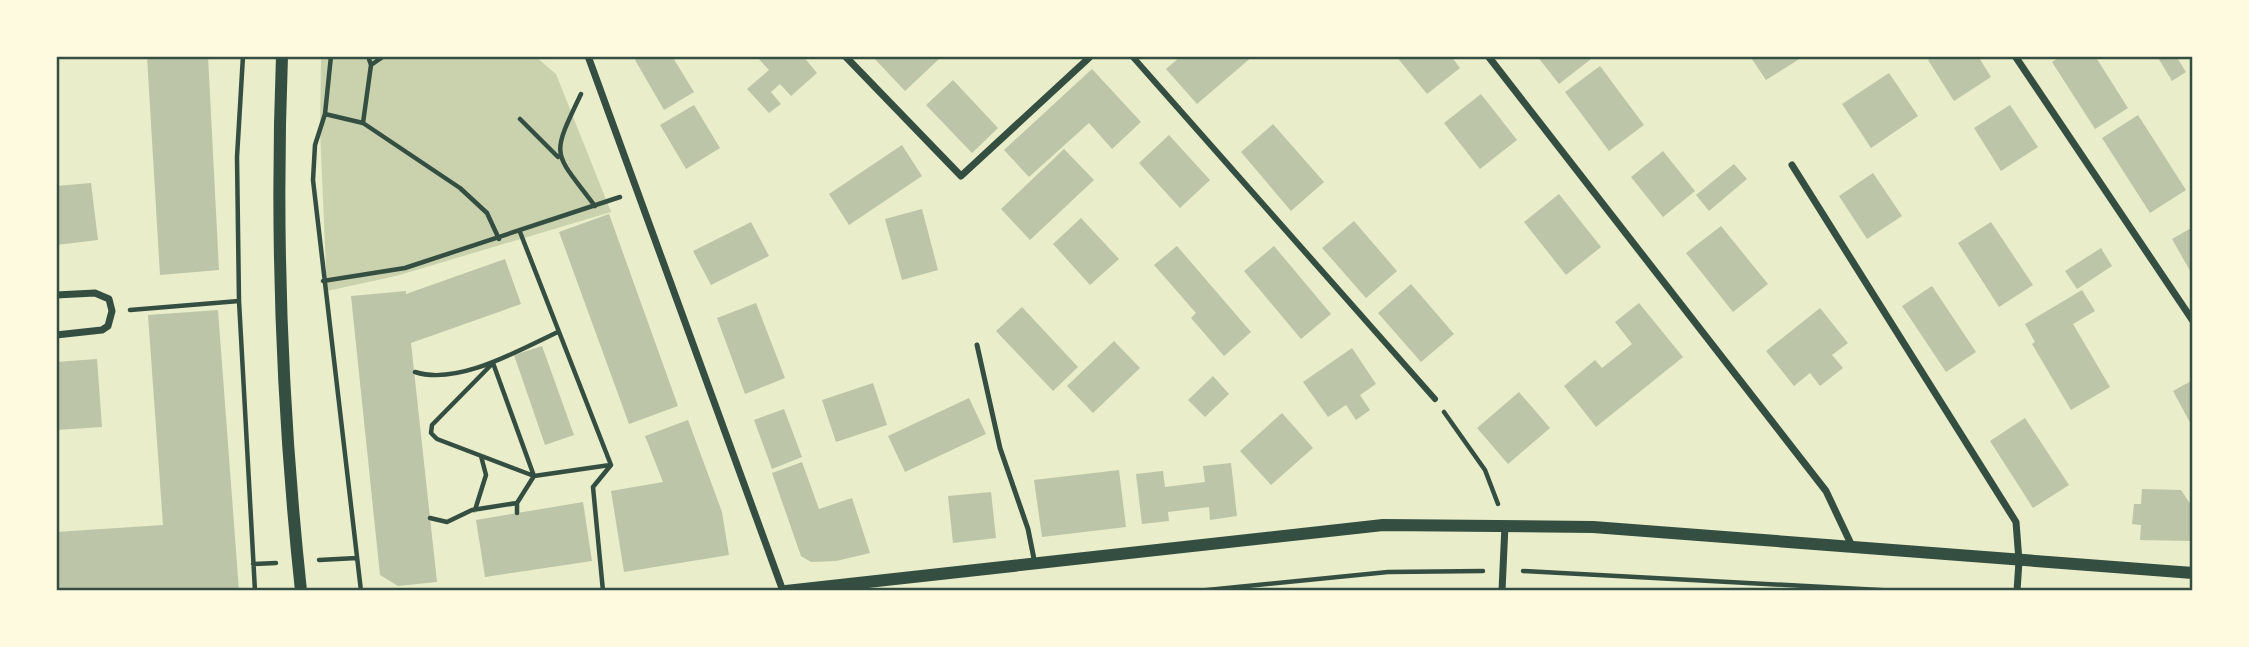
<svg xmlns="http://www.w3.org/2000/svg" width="2249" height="647" font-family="'Nunito Sans',sans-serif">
<rect width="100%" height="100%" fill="#e9edc9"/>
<!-- green -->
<path fill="#cad2ad" d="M321,56H535L556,74L611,212L396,276L327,291L320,131Z"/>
<!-- building -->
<path fill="#bcc5a7" d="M147,56H208L219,270L160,275Z
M641,56H672L694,92L664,110L635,60Z
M756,56H803L817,73L791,96L780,84L771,92L781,104L769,113L747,89L769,70Z
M872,56H937L939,59L905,91Z
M1181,56H1253L1197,104L1166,69Z
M1396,56H1451L1460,68L1427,94Z
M1537,56H1589L1591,59L1559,84Z
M1750,56H1804L1766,80Z
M1935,56H1978L1991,77L1954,101L1928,60Z
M2061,56H2095L2128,108L2095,129L2052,62Z
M2157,56H2176L2186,72L2172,81Z
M1600,66L1644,125L1609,151L1565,92Z
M1092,69L1141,122L1112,149L1089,123L1029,177L1004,150Z
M1889,73L1918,116L1871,148L1842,104Z
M953,80L998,128L972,153L926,105Z
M1481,94L1517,140L1480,169L1444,123Z
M694,105L720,148L686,169L660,125Z
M2010,105L2038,147L2001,171L1974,128Z
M2138,115L2186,190L2150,213L2102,138Z
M1273,124L1324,182L1291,211L1241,152Z
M1169,135L1210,180L1180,208L1139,163Z
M902,145L922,176L849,225L829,194Z
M1064,149L1094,180L1030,240L1001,209Z
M1663,151L1695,191L1663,217L1631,177Z
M1734,164L1747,179L1709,211L1696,195Z
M1873,173L1902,216L1867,239L1839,196Z
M91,183L98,240L56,245V186Z
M1559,194L1601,247L1566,275L1524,222Z
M922,209L938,270L902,280L885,219Z
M609,214L678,406L629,424L559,232Z
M1081,218L1119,259L1090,285L1053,244Z
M1354,221L1397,271L1366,298L1322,248Z
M751,222L769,256L711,285L693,251Z
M1991,222L2033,285L1999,307L1958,243Z
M1721,226L1768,284L1733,312L1686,253Z
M2193,227V276L2172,239Z
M1177,246L1251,332L1224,356L1191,318L1196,313L1154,265Z
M1274,246L1331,314L1301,339L1244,271Z
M2101,248L2112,266L2077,289L2065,271Z
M505,259L521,304L411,343L437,582L398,586L380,575L351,296L406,291V294Z
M1411,284L1454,334L1421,362L1378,313Z
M1932,286L1976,352L1946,372L1902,306Z
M2082,290L2095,311L2073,324L2110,387L2071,410L2032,344L2035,342L2025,324Z
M756,303L785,378L745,394L717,318Z
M1639,303L1683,357L1596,427L1564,386L1595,360L1602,368L1632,344L1615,322Z
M1022,307L1078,367L1053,391L996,331Z
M1820,308L1848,343L1832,355L1843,368L1820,386L1810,373L1794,386L1766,351Z
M218,310L239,591H56V532L163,525L148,315Z
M1114,341L1140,368L1093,413L1067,386Z
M542,346L574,435L545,445L514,355Z
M1352,348L1376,384L1360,395L1370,410L1356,420L1346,405L1328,417L1303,382Z
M97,359L102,427L56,430V362Z
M1213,376L1229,394L1205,417L1188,400Z
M2193,380V428L2173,391Z
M873,383L887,425L836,442L822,400Z
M1519,392L1550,428L1508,464L1477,428Z
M969,398L986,434L905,472L888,436Z
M784,409L802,457L772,469L754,420Z
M1282,413L1313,448L1271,485L1240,451Z
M2025,418L2069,485L2033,508L1990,441Z
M688,420L722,512L729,555L624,572L611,491L663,482L645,436Z
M802,462L819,509L852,498L870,553L836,561L811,562L801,556L772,473Z
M1231,463L1237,516L1210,520L1209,507L1168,512L1169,521L1142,524L1136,474L1163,471L1165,487L1205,482L1203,466Z
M1119,470L1126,527L1042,537L1034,480Z
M2142,489L2181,490L2193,508V541L2140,540L2141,525L2132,524L2134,504H2141Z
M991,492L996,538L953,543L948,496Z
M583,502L592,561L485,577L476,520Z"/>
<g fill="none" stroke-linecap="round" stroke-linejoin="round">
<!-- path -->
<path stroke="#344e41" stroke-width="4.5" d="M243,56L237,157L239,301L255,591
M331,56L325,114L315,145L313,180L361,591
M368,56L371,65
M581,94C550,159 553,150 595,206
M325,114L363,123L460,188L487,213L499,239
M520,119L558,157
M363,123L371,65L384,56
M520,232L611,465L593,487L603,591
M323,281L405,268L620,197
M130,310L239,301
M493,363L534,476L437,439L431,433L432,425Z
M415,372C458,386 519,350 558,332
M1444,412L1485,470L1498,504
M475,510L486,475L481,456
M517,513V503L534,476L610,465
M430,518L447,522L472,510L517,503
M319,560L357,558
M253,564L276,563
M1523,571L1899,591
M1197,591L1388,572L1483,571"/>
<!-- service -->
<path stroke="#344e41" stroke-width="5" d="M977,345L1000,448L1028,529L1035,564"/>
<!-- pedestrian -->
<path stroke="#344e41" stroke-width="6" d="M1132,56L1435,399"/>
<!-- minor -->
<path stroke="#344e41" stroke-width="7" d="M588,56L783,591
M845,56L961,176L1091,56
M1488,56L1826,491L1852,546
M2015,56L2193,321
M1792,165L2016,522L2019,561L2017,591
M56,295L95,293L109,299L112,311L108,326L102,330L56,335
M1502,591L1505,525"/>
<!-- tertiary -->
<path stroke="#344e41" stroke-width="12" d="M282,56C275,235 282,413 301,591
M786,591L1383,525L1593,527L2193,573"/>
</g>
<!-- border -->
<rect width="2249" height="647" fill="none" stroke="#fefae0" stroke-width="116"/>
<rect x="58" y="58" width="2133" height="531" fill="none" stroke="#344e41" stroke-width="2.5"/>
</svg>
